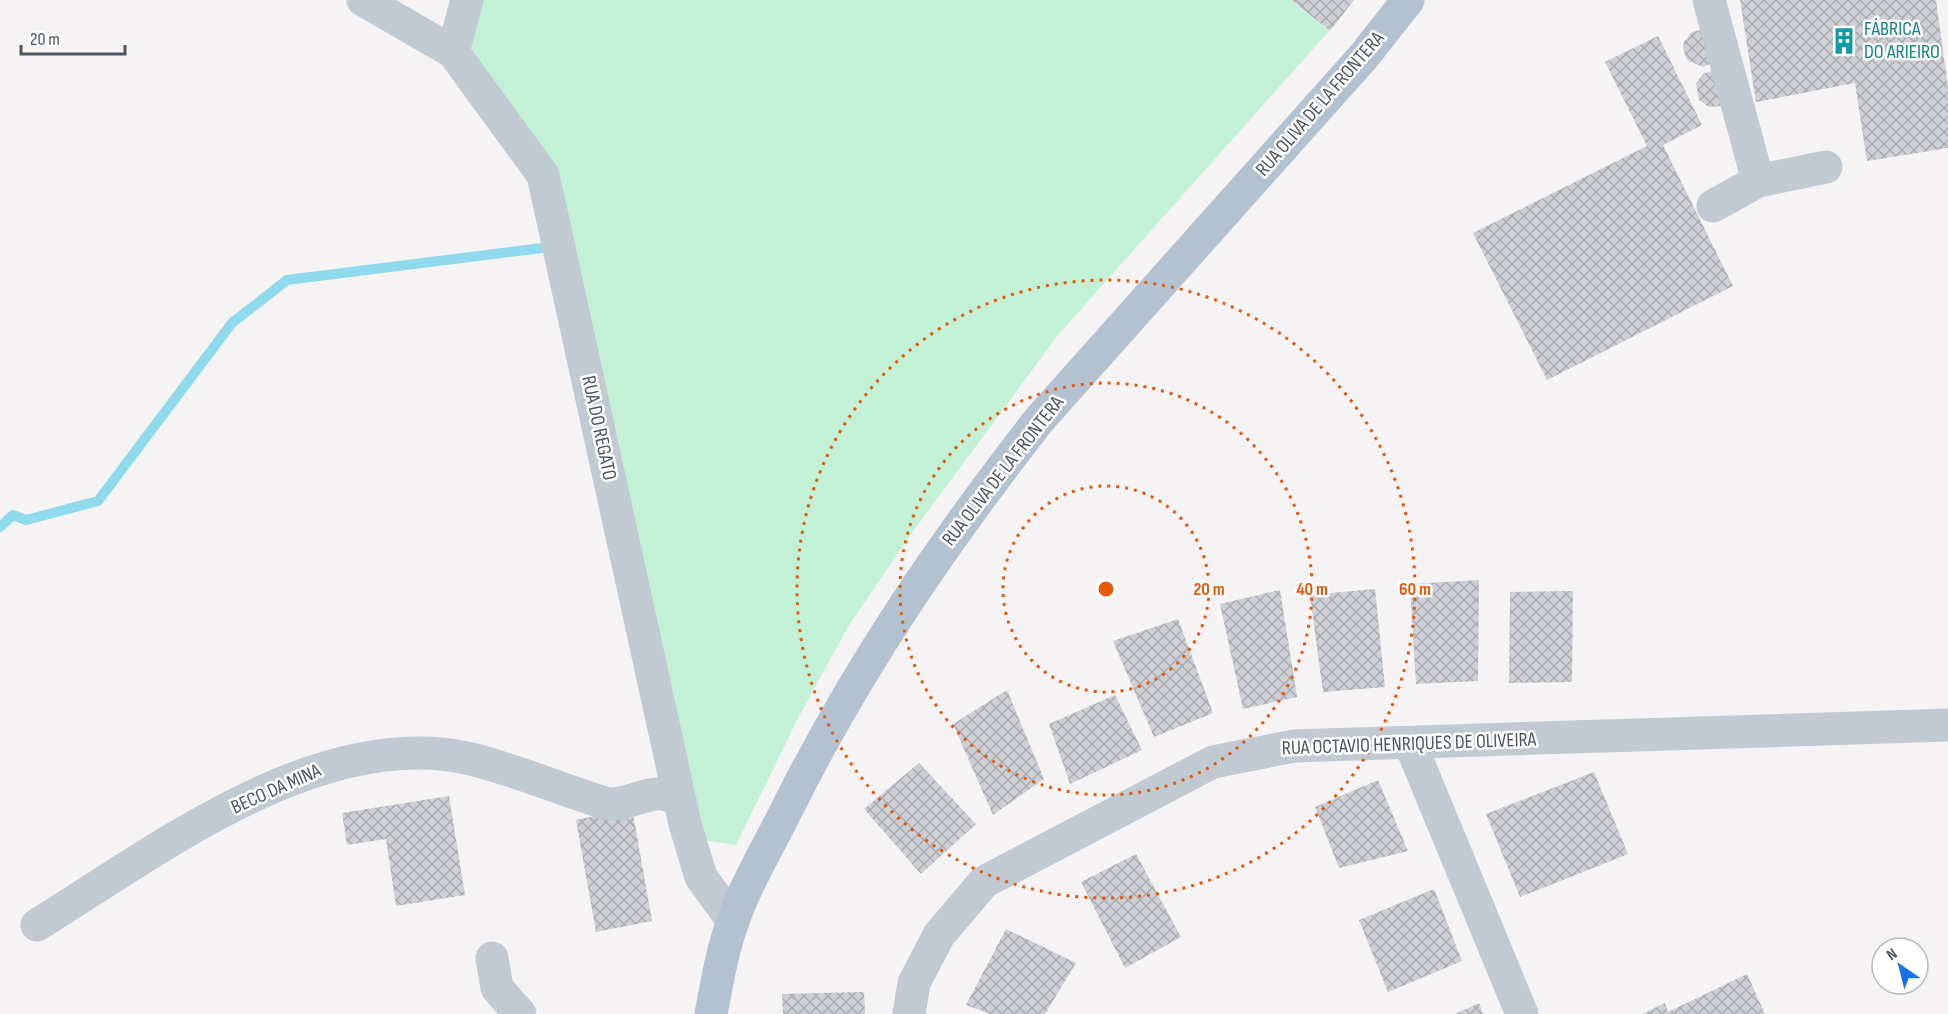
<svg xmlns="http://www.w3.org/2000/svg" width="1948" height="1014" font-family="'Sofia Sans Condensed',sans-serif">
<defs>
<pattern id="building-cross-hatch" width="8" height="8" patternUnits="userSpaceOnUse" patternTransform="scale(1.5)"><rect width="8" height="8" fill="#cdcfd5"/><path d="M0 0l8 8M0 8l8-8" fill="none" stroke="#a8abb0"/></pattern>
</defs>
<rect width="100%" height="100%" fill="#f5f3f3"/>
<!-- grass -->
<path fill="#c3f1d5" d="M482,0H1290L1329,31L1058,335L911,534L849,625L797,720L736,845L703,840L553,162L468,50Z"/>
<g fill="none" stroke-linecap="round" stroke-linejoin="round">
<!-- stream -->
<path stroke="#90daee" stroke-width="10" d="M0,527L13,515L26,520L98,501L232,323L287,280L542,248"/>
</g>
<!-- building -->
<path fill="url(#building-cross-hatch)" d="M1291,0H1354L1330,31Z
M1740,0H1936L1948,88V148L1867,161L1855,83L1756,102Z
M1704,29L1714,62L1703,67L1687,60L1683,48L1684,42L1692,32Z
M1658,36L1702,125L1663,145L1733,286L1547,380L1473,233L1647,146L1605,62Z
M1716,70L1721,106L1709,107L1699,100L1696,83L1704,73Z
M1479,580L1478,681L1416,684L1410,584Z
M1375,589L1385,687L1323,692L1310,595Z
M1280,590L1297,697L1243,709L1220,604Z
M1573,591L1572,682L1509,683L1510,592Z
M1178,619L1213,713L1154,737L1113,641Z
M1007,690L1044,779L993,815L953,724Z
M1115,695L1142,750L1070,784L1049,724Z
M919,763L976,824L921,874L864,809Z
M1594,772L1628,854L1520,897L1486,814Z
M1378,780L1408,851L1339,868L1315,807Z
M449,796L465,895L396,906L386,839L347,845L342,813Z
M632,808L652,921L596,932L576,820Z
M1136,854L1181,937L1125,968L1081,882Z
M1434,889L1462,961L1388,992L1359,920Z
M1006,929L1076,963L1045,1014H990L966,1005Z
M1747,974L1765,1014H1642L1665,1003L1668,1012Z
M864,992L865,1014H783L782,994Z
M1479,1003L1483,1014H1455Z"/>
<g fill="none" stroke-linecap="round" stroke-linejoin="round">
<!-- minor -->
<path stroke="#c1cad2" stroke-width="33" d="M363,0L453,52L543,175L685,824L701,877L733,921
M1709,0L1758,181L1713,206
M453,52L467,0
M1758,181L1826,167
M1410,743L1522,1014
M37,925C157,851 318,726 467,758C514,769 559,789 605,803C623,808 645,792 663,794C669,795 675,798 680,800
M492,958L497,988L520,1014
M909,1014L914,983L939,935L984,882L1213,762L1294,746L1948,725"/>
<!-- major -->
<path stroke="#b3c2d1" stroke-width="33" d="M711,1014C717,983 722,951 733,921C747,881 771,842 790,803C860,664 943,543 1039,420L1364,56L1408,0"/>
</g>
<!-- distance rings -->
<g fill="none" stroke="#e8590c" stroke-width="3" stroke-dasharray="3 6">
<circle cx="1106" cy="589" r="103"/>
<circle cx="1106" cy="589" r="206"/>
<circle cx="1106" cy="589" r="309"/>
</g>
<!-- icons -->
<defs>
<symbol id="building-bare" viewBox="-9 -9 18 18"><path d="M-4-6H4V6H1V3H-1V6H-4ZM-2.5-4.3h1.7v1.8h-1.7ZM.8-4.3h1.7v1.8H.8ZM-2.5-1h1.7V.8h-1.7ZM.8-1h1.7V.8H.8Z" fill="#0f9aa8" stroke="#fff" stroke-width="2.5" paint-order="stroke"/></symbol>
</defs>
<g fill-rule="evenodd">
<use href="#building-bare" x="1825" y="22" width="38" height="38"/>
</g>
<g text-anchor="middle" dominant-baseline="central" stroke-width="5" stroke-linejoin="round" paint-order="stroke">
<!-- culture labels -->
<g font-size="20" fill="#0d838f" stroke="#fff" text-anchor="start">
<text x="1864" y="29">FÁBRICA<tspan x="1864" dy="23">DO ARIEIRO</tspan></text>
</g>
<!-- street labels -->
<g font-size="20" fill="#4a5661" stroke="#fff">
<text transform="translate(1320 104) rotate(-49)">RUA OLIVA DE LA FRONTERA</text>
<text transform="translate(599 428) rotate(78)">RUA DO REGATO</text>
<text transform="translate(1003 471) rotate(-52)">RUA OLIVA DE LA FRONTERA</text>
<text transform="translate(1409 744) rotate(-2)">RUA OCTAVIO HENRIQUES DE OLIVEIRA</text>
<text transform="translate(276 789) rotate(-24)">BECO DA MINA</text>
</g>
</g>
<circle cx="1106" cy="589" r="9" fill="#e8590c" stroke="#fff" stroke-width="3"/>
<g font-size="18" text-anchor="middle" font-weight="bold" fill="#e8590c" stroke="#fff" stroke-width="5" stroke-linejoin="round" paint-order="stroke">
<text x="1209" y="595">20 m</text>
<text x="1312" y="595">40 m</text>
<text x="1415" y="595">60 m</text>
</g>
<!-- north arrow -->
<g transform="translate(1900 966) rotate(325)"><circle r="28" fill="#ffffff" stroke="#b7bbc0" stroke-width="1.5"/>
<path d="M0-4.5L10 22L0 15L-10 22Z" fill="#1a73e8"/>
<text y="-9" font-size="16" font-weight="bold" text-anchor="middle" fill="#4a5661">N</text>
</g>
<!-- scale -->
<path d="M21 45v9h104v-9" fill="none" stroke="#4a5661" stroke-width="3"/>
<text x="30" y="45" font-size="18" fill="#4a5661" stroke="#ffffff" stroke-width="4.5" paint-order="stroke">20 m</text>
</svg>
